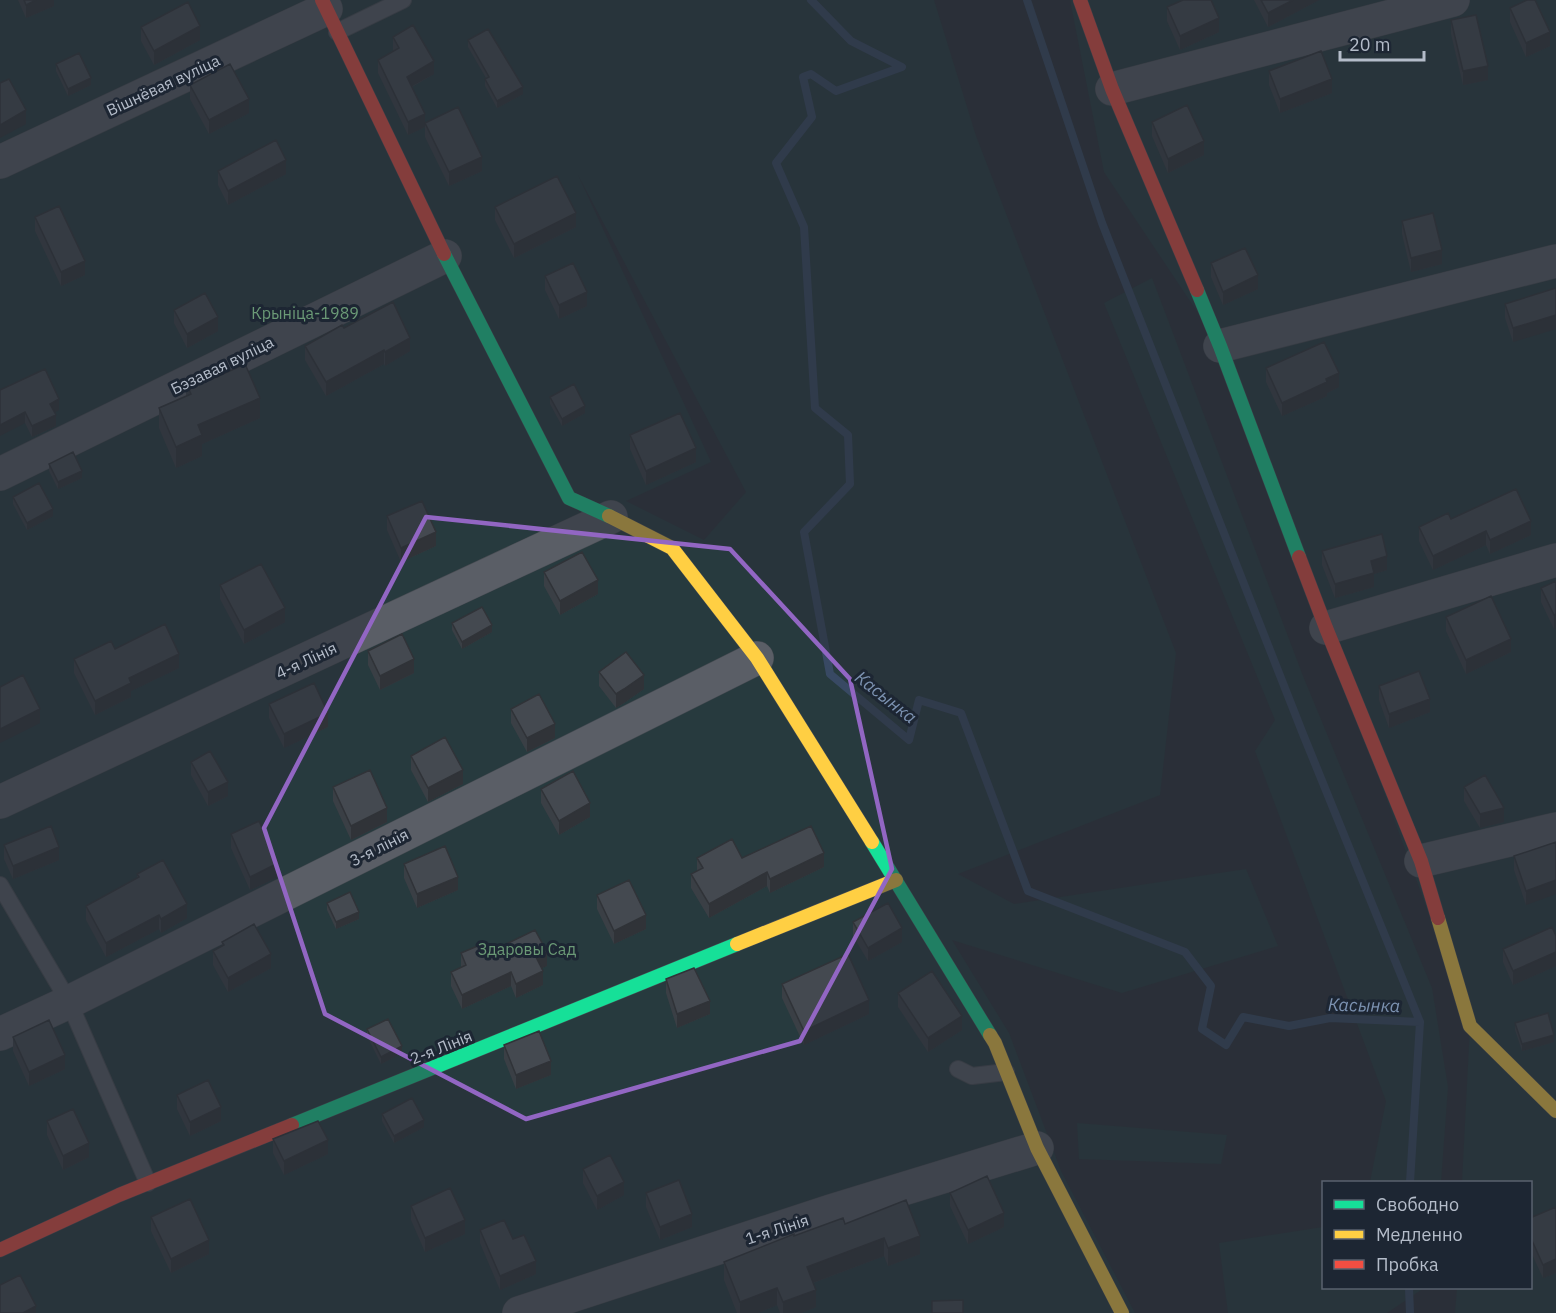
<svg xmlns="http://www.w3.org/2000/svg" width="1556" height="1313" font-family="'IBM Plex Sans',sans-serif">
<rect width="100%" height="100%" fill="#2a3038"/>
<!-- green -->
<path fill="#273a3e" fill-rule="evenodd" d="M0,0H934L976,136L1176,653L1160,795L958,874L1014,904L1246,869L1278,946L1122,993L952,940L1009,1033L1061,1171L1135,1313H0ZM578,175L746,492L704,540L626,501L711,462Z
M1070,0H1556V1313H1455L1457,1288H1530V1182H1462L1470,1026L1220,346L1104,172Z
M1152,278L1303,676L1432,988L1448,1087L1441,1182H1370L1386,1101L1255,751L1275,720L1104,303Z
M1077,1123L1227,1135L1221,1164L1079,1159Z
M1323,1227L1324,1288H1424L1387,1313H1228L1219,1243Z"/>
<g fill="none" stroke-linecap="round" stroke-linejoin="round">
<!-- stream -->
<path stroke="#384963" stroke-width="8" d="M811,0L851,41L902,67L836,91L811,74L803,77L812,117L776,163L804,227L815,408L848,435L850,484L804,532L830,674L909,740L919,700L961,713L1028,891L1185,952L1211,986L1202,1029L1226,1045L1243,1017L1289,1026L1330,1018L1420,1022L1410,1182
M1027,0L1102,223L1303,734L1420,1022
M1409,1288L1410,1313"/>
<defs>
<path id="lane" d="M337,32L403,0
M0,885L69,1002L148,1183
M958,1069L972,1076L1006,1072"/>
<path id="street" d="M1112,89L1453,0
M0,162L326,9
M1220,346L1556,261
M0,474L445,256
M1326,628L1556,560
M0,802L611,517
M1421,861L1556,829
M0,1034L69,1002L757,658
M519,1313L831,1211L1037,1148"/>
<path id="fast" d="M444,254L569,498L609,516
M1197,290L1220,346L1299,557
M872,842L990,1035
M292,1125L737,944"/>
<path id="slow" d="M609,516L672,548L757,658L872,842
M1438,918L1470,1026L1556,1111
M737,944L896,880
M990,1035L995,1043L1037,1148L1122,1313"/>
<path id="jam" d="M322,0L444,254
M1080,0L1112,89L1197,290
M1299,557L1326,628L1421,861L1438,918
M0,1250L119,1195L292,1125"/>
</defs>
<!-- lane casing -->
<use href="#lane" stroke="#484c53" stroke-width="18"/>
<!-- street casing -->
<use href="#street" stroke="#484c53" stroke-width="34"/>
<!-- fast casing -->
<use href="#fast" stroke="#484c53" stroke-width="15"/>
<!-- slow casing -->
<use href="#slow" stroke="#484c53" stroke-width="15"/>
<!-- jam casing -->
<use href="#jam" stroke="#484c53" stroke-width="15"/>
<!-- lane -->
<use href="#lane" stroke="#5a5e66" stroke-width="16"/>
<!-- street -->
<use href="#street" stroke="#5a5e66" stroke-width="33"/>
<!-- fast -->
<use href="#fast" stroke="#16e098" stroke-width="14"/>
<!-- slow -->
<use href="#slow" stroke="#ffcf43" stroke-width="14"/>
<!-- jam -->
<use href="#jam" stroke="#f24e42" stroke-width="14"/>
</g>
<!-- wall -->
<path fill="#3a3f45" d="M18,0H54V6L26,18Z
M1254,0H1319L1268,27Z
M1167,7L1219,32L1180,50L1167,21Z
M1510,8L1550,46L1526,57L1510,22Z
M1451,20L1488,80L1463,85L1451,34Z
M141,27L200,40L154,65L141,41Z
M393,37L434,74L412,87L425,127L408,135L378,73V60L393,51Z
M468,40L523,94L497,108L485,86V79L486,78L468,47Z
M56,64L91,85L68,96L56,71Z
M1269,71L1332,93L1280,113L1269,85Z
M190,85L249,113L209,134L190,99Z
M1152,122L1204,155L1168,173L1152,136Z
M425,123L482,171L449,186L425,137Z
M218,171L286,174L228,205L218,185Z
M495,207L576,227L514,258L495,220Z
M35,217L85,275L61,286L35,231Z
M1402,221L1442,264L1411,272L1402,234Z
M1211,263L1258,289L1223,305L1211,277Z
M545,276L587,306L559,319L545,290Z
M1556,288L1513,342L1505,318V304Z
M174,310L218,331L187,348L174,323Z
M344,328L410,351L385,366L384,364L326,396L305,360V346Z
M1266,368L1339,387L1327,393V396L1282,416L1266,382Z
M210,380L260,418L202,444V456L176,468L159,428V408L186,396V383Z
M0,390L59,410L55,412L56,426L32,437L25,423Z
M550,397L585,413L562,426L550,404Z
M630,435L696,462L646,485L630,449Z
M49,464L82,478L58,489L49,471Z
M13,497L53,516L27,530L13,504Z
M387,516L436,546L401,562L387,530Z
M1419,527L1531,535L1490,554L1486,545L1433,570L1419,541Z
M1322,551L1387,570L1374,574V587L1335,598L1322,565Z
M544,572L598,594L560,615L544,586Z
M1556,581L1554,629L1541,602V588Z
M220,585L285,622L244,644L220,599Z
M1446,617L1511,652L1466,674L1446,631Z
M452,623L492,632L462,649L452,630Z
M115,649L179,668L131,691V697L95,715L74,673V659Z
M368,651L414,673L380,690L368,665Z
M599,672L644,689L624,703L616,708L599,686Z
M1379,686L1430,712L1389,728L1379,700Z
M269,704L328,727L284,748L269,718Z
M511,709L555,738L527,752L511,723Z
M411,756L463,784L428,802L411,770Z
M191,762L228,796L208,806L191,775Z
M333,787L387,822L351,840L333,801Z
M1464,787L1504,822L1480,828L1464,801Z
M541,789L590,817L559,835L541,803Z
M231,834L278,877L250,890L231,848Z
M1556,842L1526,905L1514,870V856Z
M4,845L59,860L13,879L4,859Z
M697,858H742L824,867L770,893L767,886L709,918L691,888V874L697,871Z
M404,864L458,890L417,908L404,878Z
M137,874L187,918L161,933L159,929L106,957L86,920V906L137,878Z
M597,895L646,929L614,944L597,909Z
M327,903L359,919L336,929L327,910Z
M853,922L902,942L868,961L853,936Z
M1556,936V966L1513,985L1503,962V949Z
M222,942L271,968L228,992L213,965V951L222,946Z
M492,951L547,966L542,968L543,985L516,998L511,986L462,1009L451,986V972L461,967V953Z
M666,979L710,1014L677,1028L666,993Z
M782,984L869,1014L804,1045L782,998Z
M898,993L962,1030L928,1052L898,1007Z
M1515,1023L1554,1042L1522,1051L1515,1030Z
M367,1029L402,1053L381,1064L367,1036Z
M13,1037L65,1069L29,1086L13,1051Z
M504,1045L551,1075L516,1089L504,1059Z
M177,1095L221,1121L190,1136L177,1109Z
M382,1114L424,1127L394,1143L382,1121Z
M47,1121L89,1157L63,1170L47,1135Z
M273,1139L328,1154L284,1175L273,1153Z
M583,1169L624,1195L597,1210L583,1183Z
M646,1193L692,1227L660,1240L646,1207Z
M950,1193L1004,1227L968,1244L950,1206Z
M906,1200L920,1254L888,1266L884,1256L813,1283L816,1307L801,1313H780L777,1305L758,1313H737L724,1280V1262L794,1236L845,1224Z
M411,1206L465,1234L425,1252L411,1220Z
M1556,1207V1273L1543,1278L1530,1250V1218Z
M151,1217L209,1254L171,1273L151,1231Z
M480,1230L513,1239L536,1274L500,1290L480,1243Z"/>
<!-- shaded-wall -->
<path fill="#303338" d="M36,0H54V6L26,18V5Z
M1293,0H1319L1268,27V13Z
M1219,18V32L1180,50V36Z
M200,26V40L154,65V51Z
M1550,32V46L1526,57V43Z
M434,61V74L407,89V77Z
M1488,66V80L1463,85V71Z
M91,78V85L68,96V89Z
M1332,79V93L1280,113V99Z
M523,87V94L497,108V101Z
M249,99V113L209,134V120Z
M26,110V124L0,138V125Z
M425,114V127L408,135V122Z
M1204,141V155L1168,173V159Z
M482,157V171L449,186V172Z
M286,160V174L228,205V191Z
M576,213V227L514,258V244Z
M1442,250V264L1411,272V258Z
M85,261V275L61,286V272Z
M1258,275V289L1223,305V292Z
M587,292V306L559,319V305Z
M1556,315V329L1513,342V328Z
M218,317V331L187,348V334Z
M410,338V351L385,366V352Z
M384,350V364L326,396V382Z
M1339,373V387L1327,393V396L1282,416V403Z
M260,398V418L202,444V456L176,468V447L198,425Z
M59,399V410L50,415V404Z
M585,406V413L562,426V419Z
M25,412V423L0,436V425Z
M56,415V426L32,437V426Z
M696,448V462L646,485V471Z
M82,471V478L58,489V482Z
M53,509V516L27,530V523Z
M1531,521V535L1490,554V540Z
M1486,531V545L1433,570V556Z
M436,532V546L401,562V548Z
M1387,556V570L1374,574V587L1335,598V584L1371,561Z
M598,580V594L560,615V601Z
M285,608V622L244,644V630Z
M1556,614V628L1554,629V615Z
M492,625V632L462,649V642Z
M1511,639V652L1466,674V660Z
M179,654V668L131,691V697L95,715V701L129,678Z
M414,659V673L380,690V676Z
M644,675V689L624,703L616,708V694Z
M1430,699V712L1389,728V714Z
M40,709V723L0,743V729Z
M328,713V727L284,748V734Z
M555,724V738L527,752V738Z
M463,770V784L428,802V788Z
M228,782V796L208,806V792Z
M590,803V817L559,835V821Z
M387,808V822L351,840V826Z
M1504,808V822L1480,828V814Z
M59,847V860L13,879V866Z
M824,853V867L770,893V879Z
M278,863V877L250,890V877Z
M767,872V886L709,918V904Z
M458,877V890L417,908V894Z
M1556,880V894L1526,905V891Z
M187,904V918L161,933V919Z
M359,912V919L336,929V922Z
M159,915V929L106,957V943Z
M646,915V929L614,944V931Z
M902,928V942L868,961V948Z
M547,952V966L536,971V957Z
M1556,952V966L1513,985V971Z
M271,954V968L228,992V978Z
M543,971V985L516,998V984Z
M511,972V986L462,1009V995Z
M869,1000V1014L804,1045V1031Z
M710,1001V1014L677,1028V1014Z
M962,1016V1030L928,1052V1038Z
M1554,1035V1042L1522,1051V1044Z
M402,1046V1053L381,1064V1057Z
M65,1055V1069L29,1086V1072Z
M551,1061V1075L516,1089V1075Z
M221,1107V1121L190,1136V1122Z
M424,1120V1127L394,1143V1136Z
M328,1140V1154L284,1175V1161Z
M89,1143V1157L63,1170V1156Z
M624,1182V1195L597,1210V1196Z
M1004,1213V1227L968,1244V1230Z
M692,1214V1227L660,1240V1227Z
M465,1220V1234L425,1252V1238Z
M920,1236V1254L888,1266V1248Z
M884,1238V1256L807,1285V1267Z
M209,1240V1254L171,1273V1259Z
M1556,1259V1273L1543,1278V1265Z
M536,1261V1274L500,1290V1276Z
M777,1288V1305L758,1313H740V1302Z
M816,1290V1307L801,1313H783V1302Z
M36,1306V1313H23Z"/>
<!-- building -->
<path fill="#444950" stroke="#303338" stroke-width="1.5" d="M24,0H36L26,5Z
M1183,0H1211L1219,18L1180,36L1167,7Z
M1261,0H1293L1268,13Z
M1527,0H1535L1550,32L1526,43L1510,8Z
M188,2L200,26L154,51L141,27Z
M1476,15L1488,66L1463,71L1451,20Z
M413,25L434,61L407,77L425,114L408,122L378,60L399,48L393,37Z
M488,29L523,87L497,101L485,79L489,77L468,40Z
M1321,51L1332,79L1280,99L1269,71Z
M79,53L91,78L68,89L56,64Z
M230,64L249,99L209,120L190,85Z
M9,79L26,110L0,125V83Z
M1187,105L1204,141L1168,159L1152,122Z
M458,107L482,157L449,172L425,123Z
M276,140L286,160L228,191L218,171Z
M557,176L576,213L514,244L495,207Z
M59,206L85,261L61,272L35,217Z
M1433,213L1442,250L1411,258L1402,221Z
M1245,248L1258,275L1223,292L1211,263Z
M573,263L587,292L559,305L545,276Z
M1556,288V315L1513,328L1505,304Z
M205,293L218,317L187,334L174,310Z
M393,302L410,338L385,352L384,350L326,382L305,346L342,325L344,328Z
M1324,342L1339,373L1326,379L1327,382L1282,403L1266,368Z
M245,364L260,398L198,425L202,435L176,447L159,408L191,394L186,383L207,373L210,380Z
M45,369L59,399L50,404L56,415L32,426L25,412L0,425V390Z
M574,384L585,406L562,419L550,397Z
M680,413L696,448L646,471L630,435Z
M73,452L82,471L58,482L49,464Z
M39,483L53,509L27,523L13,497Z
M1516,489L1531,521L1490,540L1486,531L1433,556L1419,527L1448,513L1451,519Z
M422,501L436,532L401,548L387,516Z
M1382,534L1387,556L1371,561L1374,573L1335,584L1322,551Z
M582,552L598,580L560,601L544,572Z
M261,564L285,608L244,630L220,585Z
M1556,581V614L1554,615L1541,588Z
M1491,596L1511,639L1466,660L1446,617Z
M482,607L492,625L462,642L452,623Z
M165,624L179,654L129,678L131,683L95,701L74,659L111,641L115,649Z
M402,634L414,659L380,676L368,651Z
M626,652L644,675L624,689L616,694L599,672Z
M1419,671L1430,699L1389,714L1379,686Z
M23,675L40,709L0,729V687Z
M314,683L328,713L284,734L269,704Z
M539,694L555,724L527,738L511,709Z
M445,737L463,770L428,788L411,756Z
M210,751L228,782L208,792L191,762Z
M370,770L387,808L351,826L333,787Z
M573,771L590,803L559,821L541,789Z
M1485,775L1504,808L1480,814L1464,787Z
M259,821L278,863L250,877L231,834Z
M51,826L59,847L13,866L4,845Z
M811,826L824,853L770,879L767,872L709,904L691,874L703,868L697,858L732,839L742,858Z
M1556,842V880L1526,891L1514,856Z
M445,846L458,877L417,894L404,864Z
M163,860L187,904L161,919L159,915L106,943L86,906L139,877L137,874Z
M629,880L646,915L614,931L597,895Z
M350,892L359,912L336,922L327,903Z
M888,903L902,928L868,948L853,922Z
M254,924L271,954L228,978L213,951L224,945L222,942Z
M1552,927L1556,936V952L1513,971L1503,949Z
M535,930L547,952L536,957L543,971L516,984L511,972L462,995L451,972L466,965L461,953L487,942L492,951Z
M848,954L869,1000L804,1031L782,984Z
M694,968L710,1001L677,1014L666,979Z
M932,971L962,1016L928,1038L898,993Z
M1548,1013L1554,1035L1522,1044L1515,1023Z
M388,1019L402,1046L381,1057L367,1029Z
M49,1020L65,1055L29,1072L13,1037Z
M539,1031L551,1061L516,1075L504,1045Z
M208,1080L221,1107L190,1122L177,1095Z
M412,1098L424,1120L394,1136L382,1114Z
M73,1109L89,1143L63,1156L47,1121Z
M318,1121L328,1140L284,1161L273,1139Z
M610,1155L624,1182L597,1196L583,1169Z
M987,1176L1004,1213L968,1230L950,1193Z
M679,1180L692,1214L660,1227L646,1193Z
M450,1188L465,1220L425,1238L411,1206Z
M190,1199L209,1240L171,1259L151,1217Z
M906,1200L920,1236L888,1248L884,1238L807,1267L816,1290L783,1302L777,1288L740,1302L724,1262L794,1234V1236L843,1218L845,1224Z
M1556,1207V1259L1543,1265L1530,1236V1218Z
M504,1220L513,1239L524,1235L536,1261L500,1276L480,1230Z
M20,1275L36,1306L23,1313H0V1285Z
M963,1300V1313H932V1301Z"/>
<!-- marked area -->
<path d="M0 0H1556V1313H0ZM426,517L730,549L850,679L892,869L800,1041L526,1119L325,1014L264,828Z" fill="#2a3038" fill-opacity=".55" fill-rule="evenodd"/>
<path fill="none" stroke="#9266c3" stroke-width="4.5" stroke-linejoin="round" d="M426,517L730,549L850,679L892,869L800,1041L526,1119L325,1014L264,828Z"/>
<g text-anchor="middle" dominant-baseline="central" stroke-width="6" stroke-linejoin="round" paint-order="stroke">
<!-- street labels -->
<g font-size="16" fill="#b4bcc9" stroke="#1d2633">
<text transform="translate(163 85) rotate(-25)">Вішнёвая вуліца</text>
<text transform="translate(222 365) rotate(-26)">Бэзавая вуліца</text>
<text transform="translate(306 660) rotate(-25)">4-я Лінія</text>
<text transform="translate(379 847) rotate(-27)">3-я лінія</text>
<text transform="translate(441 1047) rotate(-22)">2-я Лінія</text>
<text transform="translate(777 1229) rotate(-18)">1-я Лінія</text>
</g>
<!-- park labels -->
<g font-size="16" fill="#6b9a76" stroke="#1d2633">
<text x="305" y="313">Крыніца-1989</text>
<text x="527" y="949">Здаровы Сад</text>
</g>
<!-- water labels -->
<g font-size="18" font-style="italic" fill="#7c92b1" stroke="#1d2633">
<text transform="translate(886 697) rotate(38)">Касынка</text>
<text transform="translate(1364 1005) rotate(1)">Касынка</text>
</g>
</g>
<!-- legend -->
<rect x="1322" y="1181" width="210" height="108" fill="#1d2633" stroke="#59626f" stroke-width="1.5"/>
<rect x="1334" y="1200" width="30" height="9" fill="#16e098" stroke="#59626f" stroke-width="1.5"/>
<text x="1376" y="1211" font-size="18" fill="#b4bcc9">Свободно</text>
<rect x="1334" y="1230" width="30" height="9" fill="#ffcf43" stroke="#59626f" stroke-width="1.5"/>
<text x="1376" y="1241" font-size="18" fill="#b4bcc9">Медленно</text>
<rect x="1334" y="1260" width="30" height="9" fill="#f24e42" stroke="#59626f" stroke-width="1.5"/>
<text x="1376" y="1271" font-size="18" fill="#b4bcc9">Пробка</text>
<!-- scale -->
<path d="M1340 51v9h84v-9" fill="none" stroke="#b4bcc9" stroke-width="3"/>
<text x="1349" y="51" font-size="18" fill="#b4bcc9" stroke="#1d2633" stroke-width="4.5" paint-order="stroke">20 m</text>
</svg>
